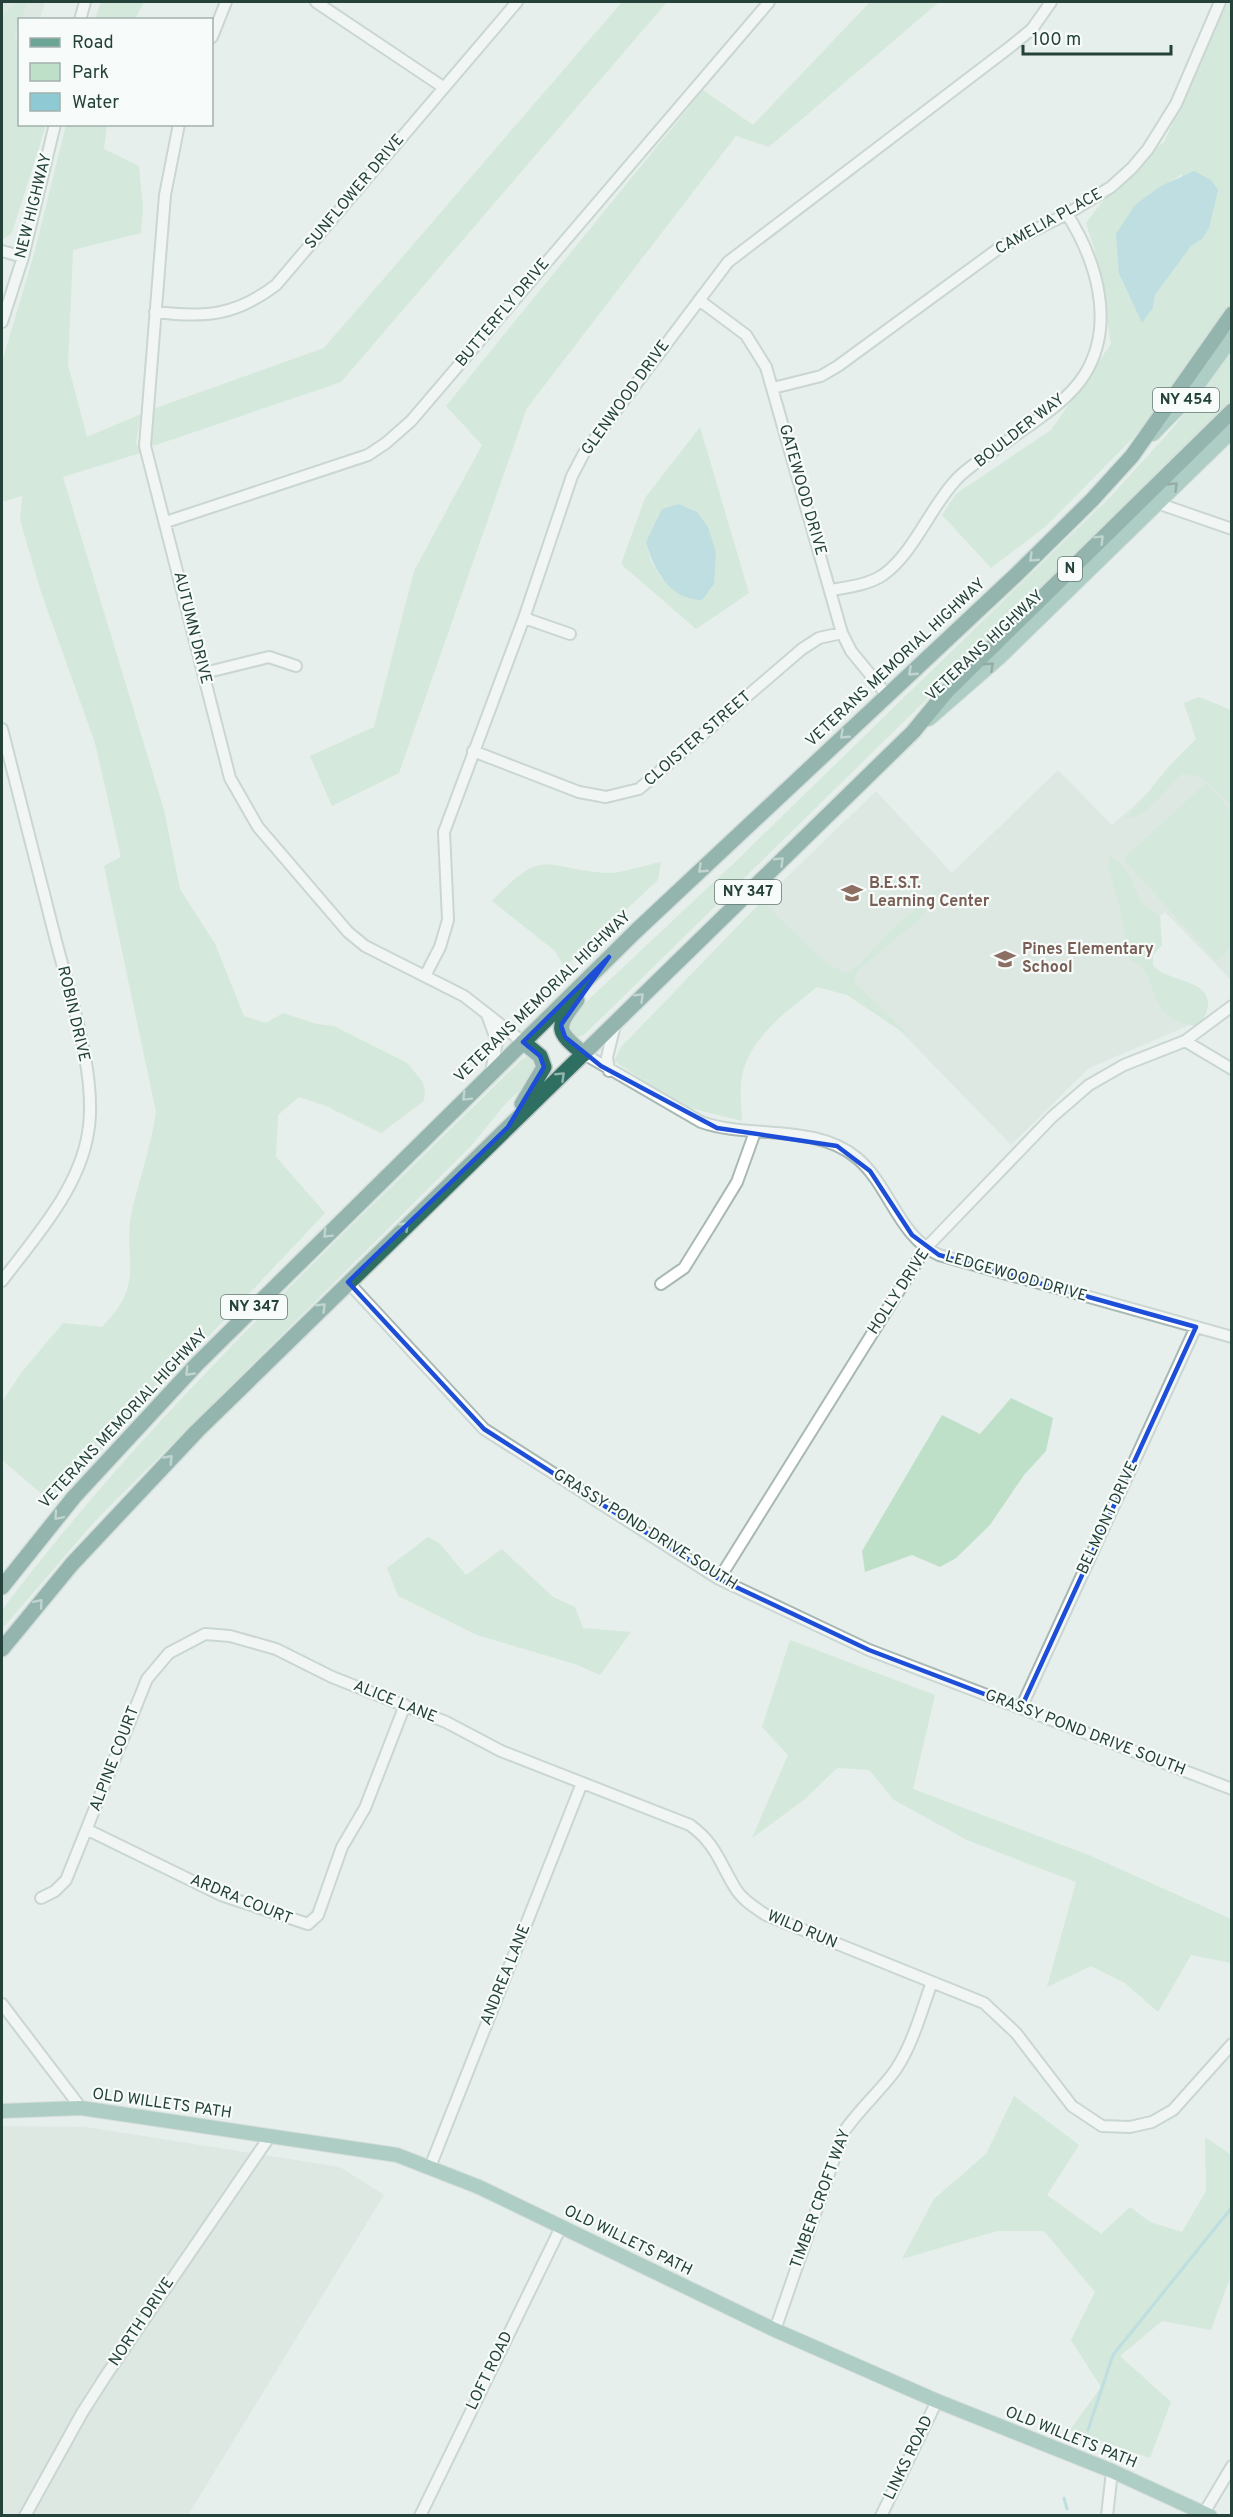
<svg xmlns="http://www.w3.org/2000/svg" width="1233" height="2517" font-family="Overpass,sans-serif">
<rect width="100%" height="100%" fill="#e6efeb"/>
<!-- built -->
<path fill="#d4dfda" d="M2,2H45L40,19L20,20L19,98L2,175Z
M1197,750L1231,785V980L1165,912L1131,943L1201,1014L1185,1027L1089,1068L1011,1145L849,978L844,982L762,901L876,791L952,873L1058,770L1112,825Z
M2,2126L86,2127L340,2167L384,2195L188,2515L2,2516Z"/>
<!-- green -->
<path fill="#bfe0c8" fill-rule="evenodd" d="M17,2H28L14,38L19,42L20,124L46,125L12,233L2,240V16Z
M101,2H144L135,19H95Z
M622,2H667L341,382L153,446L150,439L153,409L324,348Z
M870,2H939L769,147L736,136L527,408L399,773L332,806L310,756L374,727L414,571L482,445L446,406L703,90L753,125Z
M1228,2H1231L1232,302L1179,378L1133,438L1045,527L991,568L942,515L956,494L1051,430L1111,344L1095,251L1086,223L1118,181L1164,142ZM1182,174L1202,239L1191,246L1178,263L1155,295L1153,308L1142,323L1119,274L1135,205Z
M66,125H107L104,149L139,166L143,209L141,233L73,250L68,365L87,437L141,414L136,443L140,453L63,477L164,810L180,889L215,944L244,1016L266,1023L283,1013L317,1024L334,1026L407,1063L422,1081L425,1089L424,1101L381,1133L326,1106L299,1097L278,1115L276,1157L325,1213L67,1487L50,1501L2,1460V1402L21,1373L63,1323L102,1327C149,1279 120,1259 133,1206C141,1175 151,1145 156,1112L104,866L121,857L95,743L41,592L20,520L22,496L2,502V362L34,254Z
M1231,352V401L584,1035L574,1038L565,1022L568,1019L733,864L1111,496L1172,429Z
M700,427L749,593L696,629L621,564L645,498ZM679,504L697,512L708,527L662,580L651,561L646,542Z
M1199,697L1231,710V805L1202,778L1182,773C1166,789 1149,815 1126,819L1171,764L1196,739L1184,703Z
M1206,783L1231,811V947L1216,961L1123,859Z
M1110,857C1131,865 1132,885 1142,902C1146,907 1155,911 1160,917L1162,945L1153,955V967C1168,978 1191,981 1201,989C1214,1000 1207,1018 1196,1026C1139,1019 1164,970 1129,960L1120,908L1108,868Z
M661,862L658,880L564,967L555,951L492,901C544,847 540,867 605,873C622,874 644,865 661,862Z
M943,885L920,919L858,970L854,982L913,1039L847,995L817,987C787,1011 744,1041 741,1084C740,1096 742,1109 742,1121L683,1106L614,1061L621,1047L762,901L818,956L845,974L860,964L889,932Z
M531,1054L538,1059L531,1080L506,1103L471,1146L95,1521L2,1629V1610C154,1408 342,1237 521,1060Z
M1011,1398L1053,1418L1046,1451L1024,1475L990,1525L956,1558L940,1567L912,1555L865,1572L862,1551L942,1415L980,1434Z
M428,1537L439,1543L466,1575L502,1549L553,1597L575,1607L583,1628L631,1632L600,1675L575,1664L477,1635L398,1596L387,1568Z
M790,1640L935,1695L913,1789L1091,1856L1231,1919V1963L1191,1955L1158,2012L1125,1983L1091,1966L1047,1987L1076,1882L967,1840L894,1800L869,1770L837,1768L805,1799L752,1838L788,1755L762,1727Z
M1014,2096L1079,2145L1047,2195L1101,2234L1130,2207L1150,2222L1182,2232L1206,2191L1205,2137L1231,2155V2275L1211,2330L1162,2321L1120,2356L1171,2402L1150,2458L1070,2430L1101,2387L1071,2340L1095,2292L1044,2231H997L902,2259L934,2199L986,2154Z"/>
<!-- water -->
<path fill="#8ec9d4" d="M1194,171L1211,180L1218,190L1209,228L1202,239L1191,246L1155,295L1153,308L1142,323L1119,274L1116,234L1135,205L1161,186Z
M679,504L697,512L708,527L716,552L714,584L702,600C670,600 653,569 646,542L662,509Z"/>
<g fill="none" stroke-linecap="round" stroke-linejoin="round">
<!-- stream -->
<path stroke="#8ec9d4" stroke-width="3" d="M1088,2430L1113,2355L1232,2207
M1064,2498L1067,2509"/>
<defs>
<path id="minor" d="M316,2L443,87
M80,20L85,2
M212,37L226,2
M179,124L165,195L145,446L230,778L258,827L348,932L365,946L464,996L523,1042
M2,251L23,257
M699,300L746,335L766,367L842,633L851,651L887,695
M155,312C205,318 235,316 276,285L517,2
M2,322L23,257L55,124
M773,388L821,376L838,366L1002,246L1067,214L1111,187L1132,168L1148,149L1176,104L1220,2
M1157,503L1232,529
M166,522L368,455L386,443L411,421L769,2
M831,590C848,587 868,585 883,575C913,554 930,508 955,481C970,464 995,451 1013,437C1038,419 1069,400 1085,374C1116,323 1096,260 1067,214
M524,618L570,634
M204,673L269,657L296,666
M2,729C20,800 38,870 56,941C70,995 98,1078 88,1133C79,1189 35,1237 2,1281
M473,751L579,792L606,797L639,789L802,649L819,638L842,633
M425,976L440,947L448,920L444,832L524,618L572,476L584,453L728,262L1010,47L1032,29L1051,2
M488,1017L497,1042L491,1072
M1185,1041L1232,1069
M584,1054L701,1122C749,1139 815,1123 857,1158C890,1186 898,1236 939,1255L1232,1337
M609,1071L607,1057L615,1025
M348,1282L484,1429L719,1579L869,1650L1232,1789
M661,1284L684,1268L712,1223L737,1182L755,1132
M719,1579L925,1249L1052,1117L1089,1085L1124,1065L1185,1041L1232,1006
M1021,1708L1196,1327
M88,1830L221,1895L308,1924L318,1915L342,1847L365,1808L405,1705
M41,1898L55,1891L66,1880L147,1679L169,1653L205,1634L230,1636L276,1649L332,1677L446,1722L501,1751L690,1825C715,1843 719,1861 734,1886C741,1899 754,1907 766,1915L984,2003L1016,2033L1072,2106L1102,2126L1130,2127L1152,2122L1173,2110L1232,2044
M2,2004L81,2108
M430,2167L582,1783
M775,2330L843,2133C857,2112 875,2096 891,2076C911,2051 921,2012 932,1982
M1204,2513L1232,2466
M25,2516L82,2413L107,2374L270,2136
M420,2516L561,2227
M881,2516L937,2401
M1107,2516L1112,2471"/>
<path id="major" d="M1153,434L1189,397L1232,338
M929,719L999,658L1232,431
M2,2111L81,2108L397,2155L479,2187L775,2330L937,2401L1112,2471L1210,2516"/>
<path id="highway" d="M577,1000C555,1028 556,1031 584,1054
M522,1104L544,1067L540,1056L523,1042
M2,1587L74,1497L197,1364L636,931L1017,574L1092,500L1132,456L1232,314
M2,1649L72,1564L197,1431L913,732L946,692L1232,411"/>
</defs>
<!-- minor casing -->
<use href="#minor" stroke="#a8b8b2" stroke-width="14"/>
<!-- major casing -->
<use href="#major" stroke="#c2cac8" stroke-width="16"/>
<!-- highway casing -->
<use href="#highway" stroke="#c2cac8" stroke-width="18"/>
<!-- minor -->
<use href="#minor" stroke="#fff" stroke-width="10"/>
<!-- major -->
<use href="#major" stroke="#6aa596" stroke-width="14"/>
<!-- highway -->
<use href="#highway" stroke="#2f6f62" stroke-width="15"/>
</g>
<!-- one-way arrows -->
<defs><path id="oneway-chevron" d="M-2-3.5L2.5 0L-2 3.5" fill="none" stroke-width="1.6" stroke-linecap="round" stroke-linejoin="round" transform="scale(1.5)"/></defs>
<g stroke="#365b51">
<use href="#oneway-chevron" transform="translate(1174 486) rotate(-44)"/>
<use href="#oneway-chevron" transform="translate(990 666) rotate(-43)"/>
</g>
<g stroke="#93b5ae">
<use href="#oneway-chevron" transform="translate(1100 539) rotate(-45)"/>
<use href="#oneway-chevron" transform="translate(1033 558) rotate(136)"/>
<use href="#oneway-chevron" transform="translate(912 672) rotate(137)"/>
<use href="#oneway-chevron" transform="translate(844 735) rotate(137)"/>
<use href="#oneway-chevron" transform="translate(780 861) rotate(-44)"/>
<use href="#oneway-chevron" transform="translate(702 869) rotate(137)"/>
<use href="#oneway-chevron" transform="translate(640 997) rotate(-44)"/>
<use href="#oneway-chevron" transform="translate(561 1076) rotate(-44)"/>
<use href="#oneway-chevron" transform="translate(466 1097) rotate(135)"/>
<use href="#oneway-chevron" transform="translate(405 1226) rotate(-44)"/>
<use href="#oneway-chevron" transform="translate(327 1234) rotate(135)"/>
<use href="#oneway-chevron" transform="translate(322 1307) rotate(-44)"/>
<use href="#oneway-chevron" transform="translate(189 1372) rotate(134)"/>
<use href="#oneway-chevron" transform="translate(169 1459) rotate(-46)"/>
<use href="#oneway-chevron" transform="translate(58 1516) rotate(130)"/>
<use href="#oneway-chevron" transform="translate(39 1603) rotate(-50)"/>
</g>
<!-- marked area -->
<path d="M0 0H1233V2517H0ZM609,957L561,1025L565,1037L601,1066L717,1128L837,1146L870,1171L912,1235L939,1255L1196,1327L1021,1708L869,1650L719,1579L484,1429L348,1282L508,1127L544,1067L540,1056L523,1042Z" fill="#e6efeb" fill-opacity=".55" fill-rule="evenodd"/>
<path fill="none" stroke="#1d4ed8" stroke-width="4.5" stroke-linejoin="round" d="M609,957L561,1025L565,1037L601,1066L717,1128L837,1146L870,1171L912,1235L939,1255L1196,1327L1021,1708L869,1650L719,1579L484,1429L348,1282L508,1127L544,1067L540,1056L523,1042Z"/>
<!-- icons -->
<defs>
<symbol id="school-bare" viewBox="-9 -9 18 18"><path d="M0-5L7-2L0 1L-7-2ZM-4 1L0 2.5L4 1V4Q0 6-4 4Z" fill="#8d6e63" stroke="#f7fbf9" stroke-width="2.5" paint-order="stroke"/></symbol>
</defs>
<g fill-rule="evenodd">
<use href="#school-bare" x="837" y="878" width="30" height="30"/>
<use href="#school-bare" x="990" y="944" width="30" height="30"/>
</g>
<g text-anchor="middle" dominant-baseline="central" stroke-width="4.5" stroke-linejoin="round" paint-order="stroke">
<!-- shield labels -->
<g fill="#f7fbf9" stroke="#637a73" stroke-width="1.5">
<rect x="1153" y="388" width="66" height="24" rx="4.5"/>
<rect x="1058" y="557" width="24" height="24" rx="4.5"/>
<rect x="715" y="880" width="66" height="24" rx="4.5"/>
<rect x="221" y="1295" width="66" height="24" rx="4.5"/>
</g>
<g font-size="15" font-weight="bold" fill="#24423a">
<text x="1186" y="400">NY 454</text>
<text x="1070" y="569">N</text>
<text x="748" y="892">NY 347</text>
<text x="254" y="1307">NY 347</text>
</g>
<!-- street labels -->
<g font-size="16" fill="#24423a" stroke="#f7fbf9">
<text transform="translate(355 192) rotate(-50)">SUNFLOWER DRIVE</text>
<text transform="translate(34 206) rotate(-76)">NEW HIGHWAY</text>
<text transform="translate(1049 222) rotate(-29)">CAMELIA PLACE</text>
<text transform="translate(503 313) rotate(-50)">BUTTERFLY DRIVE</text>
<text transform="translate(626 398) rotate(-54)">GLENWOOD DRIVE</text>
<text transform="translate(1020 431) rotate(-38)">BOULDER WAY</text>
<text transform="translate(802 490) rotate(74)">GATEWOOD DRIVE</text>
<text transform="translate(192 628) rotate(76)">AUTUMN DRIVE</text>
<text transform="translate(985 646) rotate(-43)">VETERANS HIGHWAY</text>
<text transform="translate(896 663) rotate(-43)">VETERANS MEMORIAL HIGHWAY</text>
<text transform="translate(698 739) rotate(-41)">CLOISTER STREET</text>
<text transform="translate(543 997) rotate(-44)">VETERANS MEMORIAL HIGHWAY</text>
<text transform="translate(73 1014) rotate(77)">ROBIN DRIVE</text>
<text transform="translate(1016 1277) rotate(16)">LEDGEWOOD DRIVE</text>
<text transform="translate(899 1292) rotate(-57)">HOLLY DRIVE</text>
<text transform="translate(124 1419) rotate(-47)">VETERANS MEMORIAL HIGHWAY</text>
<text transform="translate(1108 1518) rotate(-65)">BELMONT DRIVE</text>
<text transform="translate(645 1530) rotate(32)">GRASSY POND DRIVE SOUTH</text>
<text transform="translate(395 1702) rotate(22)">ALICE LANE</text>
<text transform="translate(1085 1733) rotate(21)">GRASSY POND DRIVE SOUTH</text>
<text transform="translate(115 1759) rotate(-69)">ALPINE COURT</text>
<text transform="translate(241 1900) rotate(22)">ARDRA COURT</text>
<text transform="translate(802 1930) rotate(23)">WILD RUN</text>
<text transform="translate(506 1975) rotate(-68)">ANDREA LANE</text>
<text transform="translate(162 2104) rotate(8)">OLD WILLETS PATH</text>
<text transform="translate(821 2199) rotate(-70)">TIMBER CROFT WAY</text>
<text transform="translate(628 2241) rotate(26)">OLD WILLETS PATH</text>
<text transform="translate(142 2322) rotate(-56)">NORTH DRIVE</text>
<text transform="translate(490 2371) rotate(-64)">LOFT ROAD</text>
<text transform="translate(1071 2438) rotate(22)">OLD WILLETS PATH</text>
<text transform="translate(909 2458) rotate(-64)">LINKS ROAD</text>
</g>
<!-- education labels -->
<g font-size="16" font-weight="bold" fill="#785e54" stroke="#f7fbf9" text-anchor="start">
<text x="869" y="884">B.E.S.T.<tspan x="869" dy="18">Learning Center</tspan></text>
<text x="1022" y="950">Pines Elementary<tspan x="1022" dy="18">School</tspan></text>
</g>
</g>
<!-- border -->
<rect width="1233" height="2517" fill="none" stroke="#24423a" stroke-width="6"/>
<!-- legend -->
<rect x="18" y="18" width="195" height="108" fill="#f7fbf9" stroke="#a3b1ad" stroke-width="1.5"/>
<rect x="30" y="38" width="30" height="9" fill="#6aa596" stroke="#a3b1ad" stroke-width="1.5"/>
<text x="72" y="48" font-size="18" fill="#24423a">Road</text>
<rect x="30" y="63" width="30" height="18" fill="#bfe0c8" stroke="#a3b1ad" stroke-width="1.5"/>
<text x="72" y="78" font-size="18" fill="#24423a">Park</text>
<rect x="30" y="93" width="30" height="18" fill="#8ec9d4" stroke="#a3b1ad" stroke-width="1.5"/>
<text x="72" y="108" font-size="18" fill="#24423a">Water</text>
<!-- scale -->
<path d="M1023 45v9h148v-9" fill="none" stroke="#24423a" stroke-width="3"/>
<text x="1032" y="45" font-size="18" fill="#24423a" stroke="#f7fbf9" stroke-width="4.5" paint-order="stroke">100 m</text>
</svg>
